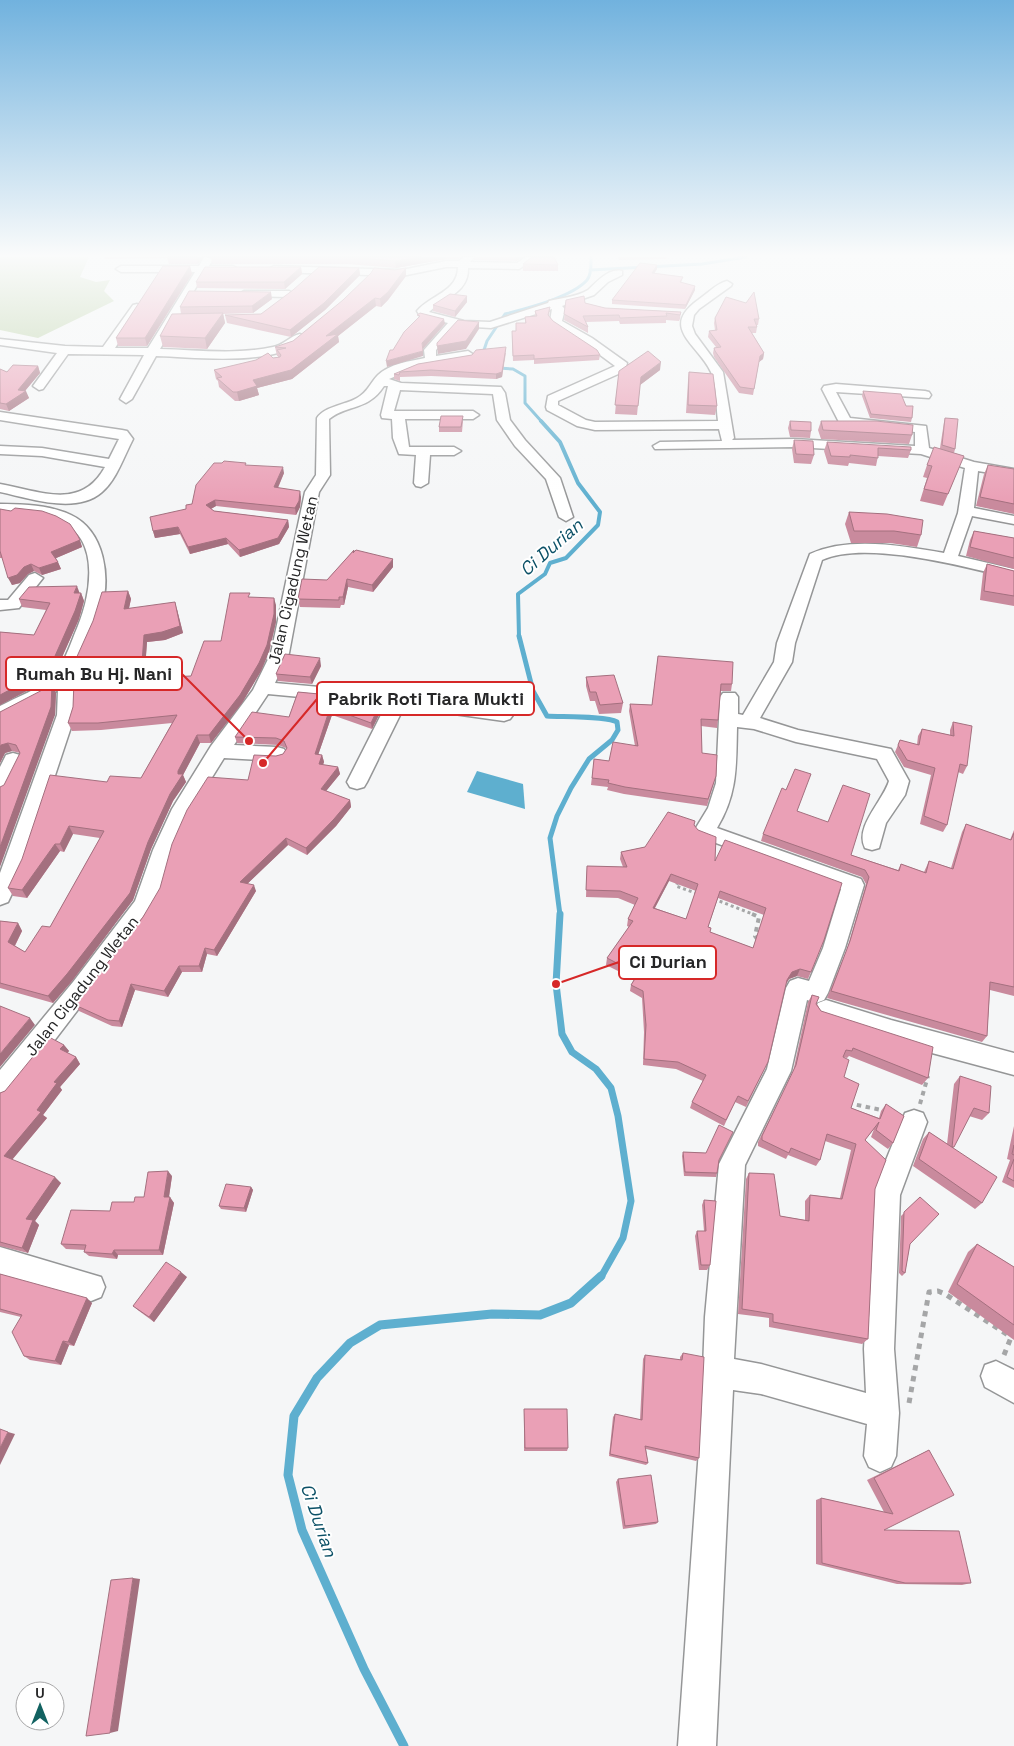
<svg xmlns="http://www.w3.org/2000/svg" width="1014" height="1746" font-family="'Space Grotesk',sans-serif">
<rect width="100%" height="100%" fill="#f5f6f7"/>
<!-- green -->
<path fill="#b5cd9e" d="M0,257H89L80,277L96,282L110,280L104,291L114,301L38,338L0,330Z"/>
<!-- water -->
<path fill="#5eafcf" d="M477,771L523,784L525,809L467,792Z"/>
<g fill="none" stroke-linecap="round" stroke-linejoin="round">
<!-- stream-far4 -->
<path stroke="#5eafcf" stroke-width="3" d="M590,270L702,264L746,257
M482,356L487,341L505,314C528,308 572,297 587,280C592,274 591,264 591,257
M498,368L513,369L525,376V403L542,422"/>
<!-- stream-far3 -->
<path stroke="#5eafcf" stroke-width="4" d="M519,637L518,594L545,574L550,563L566,558L598,525L600,512L578,483L560,442L541,421"/>
<!-- stream-far2 -->
<path stroke="#5eafcf" stroke-width="5" d="M519,636L533,691L547,716C562,717 607,716 617,722L618,730L612,740L589,759L571,788L557,816L550,838L560,915"/>
<!-- stream-far1 -->
<path stroke="#5eafcf" stroke-width="7" d="M560,914L556,984L562,1034L572,1052L596,1069L611,1088L618,1116L631,1201L623,1238L601,1277"/>
<!-- stream -->
<path stroke="#5eafcf" stroke-width="9" d="M404,1746L364,1669L302,1530L288,1475L294,1416L317,1378L350,1343L380,1325L492,1314L540,1315L571,1303L601,1276"/>
<defs>
<path id="street" d="M204,257L213,259L209,266H233L238,269L233,272H205L160,349C196,350 237,355 273,347C284,345 290,336 300,334L306,337C281,368 193,357 156,356L132,399L126,403L120,399L144,355L68,354L43,389L39,390L33,386L57,353L0,345V339L65,346L103,347L133,305L137,304L142,307L115,348H148L195,272H121L116,269L121,266H199Z
M464,257H474L470,262L517,263L526,257H537L519,269L468,268C469,293 443,298 429,312L464,321L490,322L548,303L549,301C561,298 577,297 588,290C597,282 608,268 622,271V275L608,282L594,295L562,306L565,309L562,321L592,338L627,363L625,371L558,401V405L586,420L595,422L718,421C716,406 717,385 711,372C698,344 659,328 698,300C707,294 717,283 727,281L732,284L731,286L699,309L694,315L692,326L695,334L723,372L734,438L732,440L794,439L915,446V432L840,424L822,389L824,386L836,384L925,391L929,392L931,395L929,398L836,392L850,418L926,426L929,448L974,462L1014,469V477L978,471L974,508L1014,516V524L972,516L958,556L1014,569V579C968,567 865,540 822,560L795,643L792,662L760,718L798,730L891,749L909,781L905,795L886,823L879,848L872,850L865,848C854,827 883,801 889,781L877,759L796,742L754,729L737,727C736,765 738,793 717,828L861,879L864,885L845,948L828,993L824,1000L816,1003L807,1000L791,1071L745,1165L734,1359L761,1364L866,1393L864,1349L872,1195L905,1113L914,1110L923,1113L927,1122L900,1195L894,1349L899,1413L896,1456L891,1467L880,1472L869,1467L864,1456L867,1424L761,1394L733,1390L716,1746H678L701,1421L705,1317L719,1164L767,1069L786,988L790,981L798,978L809,981L823,948L841,889L697,836L694,831L708,808L716,783L720,697L723,693H735L738,697V714L743,715L774,662L777,643L810,554C850,536 902,546 944,553L958,513L965,468L921,454L794,447L655,449L653,446L660,442L722,441L719,429L595,430L577,426L547,410L546,407L548,396L615,366L584,343L554,325L550,321L552,309L491,328L458,326L436,350V356L468,351L474,355L472,358L418,367L389,379L401,383L501,387L505,393L510,420L525,440L560,478L573,517L566,521L559,517L546,479L515,446L497,420L493,394L400,390L394,411H473L479,415L473,419H405L409,447H454L461,451L454,455H430L428,483L421,487L416,486L414,483L416,455L399,454L393,438L392,419L382,418L381,415L388,386H384C368,411 348,404 329,419L330,475L319,492L289,653L275,683L398,694L504,709L510,711L513,715L510,719L504,721L404,707L367,782L364,787L357,789L350,787L347,782L386,705L268,694L234,745L277,747L284,749L287,754L284,759L277,761L224,758L188,816L173,850L161,894L145,922L44,1054L9,1096L0,1100V1070L73,982L135,901L153,850L172,809L211,746L253,690L271,653L305,492L316,475L317,418C325,406 345,405 357,398C368,392 370,383 378,375C389,364 410,361 425,358L424,350L448,323L420,316L417,311C430,295 458,292 458,267H446L402,276L274,272L269,269L274,266L402,270L446,261H459Z
M244,291H289L294,294L289,297L240,296L239,294Z
M0,412L122,430L127,431L133,439C124,456 117,479 102,492C76,515 29,498 0,492V484C40,491 81,511 105,467L42,456L0,454V446L42,448L109,459L119,439L0,420Z
M0,504C23,504 50,505 71,515C105,531 111,578 101,610C94,634 81,657 71,680L76,689L75,715L25,866L8,902L0,905V873L57,715L58,690L0,720V706C17,697 39,689 53,677C61,671 71,643 75,633C90,600 103,540 60,521C42,513 20,513 0,512Z
M35,573L43,578L19,608L0,610V600H8L29,575Z
M13,753L20,755L23,760L7,792L0,794V767L6,755Z
M826,1000L891,1020L1014,1053V1075L891,1042L818,1017L814,1010L818,1003Z
M0,1247L101,1277L105,1287L101,1297L91,1301L0,1275Z
M996,1361L1014,1370V1403L985,1387L981,1376L985,1365Z"/>
</defs>
<!-- street casing -->
<use href="#street" stroke="#959697" stroke-width="3"/>
<!-- path-far2 -->
<path stroke="#a5a6a7" stroke-width="3" stroke-dasharray="3 3" stroke-linecap="butt" d="M678,882L676,886L698,894
M714,899L755,915"/>
<!-- path-far1 -->
<path stroke="#a5a6a7" stroke-width="4" stroke-dasharray="4.5 4.5" stroke-linecap="butt" d="M752,914L759,917L755,936L758,940
M848,1103L886,1111
M920,1104L928,1076"/>
<!-- path -->
<path stroke="#a5a6a7" stroke-width="5" stroke-dasharray="5.5 5.5" stroke-linecap="butt" d="M1004,1355L1014,1330
M909,1403L929,1292L938,1291L945,1294L1008,1335"/>
<!-- street -->
<use href="#street" fill="#fff" fill-rule="evenodd"/>
</g>
<!-- wall -->
<path fill="#c98a9d" fill-rule="evenodd" d="M104,257H203L198,264H169L167,258L105,259Z
M209,257H462L458,259H446L396,268L347,264H212L211,257Z
M474,257H524L516,261L474,260Z
M618,257H667L666,259L619,260Z
M523,264L558,265V271H523Z
M190,266L192,274L147,346H118L116,338Z
M301,267L302,274L285,289L197,288L196,282Z
M359,268L360,275L325,310L291,337L227,323L225,315L261,314Z
M406,268V276L388,300L381,307L376,306L338,336L339,342L292,379L257,388L259,395L239,401H235L219,387L218,381L216,379L214,370L273,358L278,357V356H277L275,347L293,341L395,270Z
M657,269L654,273L683,277L681,283L695,286V290L685,309L612,304V300Z
M467,296V302L455,317L433,311V305Z
M272,299L253,313L223,314L225,323L207,349L163,347L160,336L181,314L180,307Z
M566,300L585,303L605,308L681,312L680,319L679,321L666,320V323L620,324L619,321L586,322L588,327V333L564,320Z
M550,307L549,316L553,321L600,355L599,360L534,364V360L513,361L512,336L516,331L525,323V317L535,316V311Z
M715,318L759,319L758,325H756L757,327L756,333H752L764,353L763,359L759,362L753,395L739,393L714,357L713,353L714,348L716,347L708,337L709,331L715,330L714,323Z
M506,353L502,377L496,379L431,376L400,377V381L394,379V374L418,364Z
M38,366L40,373L25,391L29,398L9,411L0,409V369L7,372Z
M660,370L640,385L637,415L615,414L619,371Z
M689,372L717,406L715,415L686,413L688,381Z
M863,391L912,418L911,422L870,418L862,396Z
M945,418L955,449L954,453L964,456L943,506L920,501L927,478L923,477L927,465L940,448L944,422Z
M463,421L462,432H439V427Z
M790,421L811,431L810,438L790,437L788,428Z
M821,421L912,435L909,444L821,439L818,430Z
M794,440L814,455L811,464L794,463L792,449Z
M827,442L911,450L908,458L878,456L876,466L849,463L848,466L828,464L824,451Z
M247,465L284,473L278,488L301,497L300,507L296,515L216,506L211,509L214,511L288,520L289,527L279,544L240,557L228,544L190,554L180,534L155,538L153,531L186,509L192,504Z
M988,465L1014,469V514L976,506L984,474Z
M0,509L78,536L82,547L56,558L61,569L42,575L34,571L28,574L20,583L12,585L3,558H0Z
M849,512L921,535L917,547L890,543H851L845,524Z
M974,531L1014,538V569L966,556L970,540Z
M354,550V552L393,567L373,592L348,587L344,605H341L340,608L300,607L298,599L327,580Z
M987,564L1014,571V606L980,600L983,573Z
M128,591L131,599L129,608L177,609L183,633L165,640L147,642L144,678L191,676L221,641L250,597L276,605V622L269,652L261,671L242,703L211,743H200L183,775L186,782L173,801L151,849L133,900L72,981L53,1003L0,988V921L18,923L22,931L15,946L25,952L50,927L100,838L73,834L64,852L60,851L27,898L13,896L8,888L107,782L141,778L172,723L101,730L72,731L68,723L73,707L74,682L70,672Z
M81,593L84,601L79,619L55,673L40,684L0,705V632L34,635L46,610L22,607L19,599Z
M658,656L732,684L731,691H721L718,720L717,728L701,726L702,753L714,783L707,806L624,794L607,790L608,787L591,785L594,759L609,761L635,746L629,711L630,704L652,705Z
M321,666L312,684L278,681L276,674Z
M586,677L623,703L621,713L599,714L595,701H590L586,686Z
M298,692L382,700L383,707L372,729L332,715L318,755H322L324,762L323,765L338,767L340,774L326,791L350,800L351,807L336,826L307,855L288,845L247,884L256,891L217,956L207,954L202,972H182L168,997L135,990L122,1027L112,1026L79,1011L75,1005L248,780L276,756L283,754L286,749V748L278,745L237,743L235,737L289,717Z
M56,693L55,715L4,785L20,753L12,751L5,753L0,763V712Z
M953,722L967,766L963,774L958,772L947,825L943,832L920,824L931,775L904,767L895,752L900,740L917,745L918,736L922,729L950,735V730Z
M786,790L797,811L851,855L898,870L901,864L924,872L929,861L951,868L962,832L966,824L1010,840L1014,830V996L990,990L987,1036L982,1042L827,998L847,949L866,884L862,877L761,841L763,834Z
M694,825L715,861L824,940L808,979L797,976L789,979L786,984L765,1068L746,1107L735,1102L724,1126L690,1108L692,1102L703,1081L676,1069L643,1065L644,1032L642,998L630,991L631,985L634,979L606,965L607,958L629,927L627,926L628,919L635,905L618,898L586,897L587,866L623,867L620,859L621,852L645,847ZM669,881L696,891L686,919L655,908ZM718,898L764,915L753,948L710,932L708,927Z
M812,995L821,1011L928,1078L922,1085L849,1056L847,1058L843,1057L844,1077L851,1108L879,1118L881,1111L886,1104L893,1143L888,1149L871,1137L874,1129L865,1140L875,1189L868,1339L862,1344L769,1327V1318L738,1314L746,1179L749,1173L780,1216L805,1220V1201L810,1195L840,1198L851,1150L825,1141L820,1160L816,1166L788,1155L786,1159L758,1146V1142L793,1072L808,1002Z
M64,1045L69,1051L67,1053L76,1057L80,1064L60,1087L62,1090L43,1115L47,1118L12,1160L61,1183L35,1221L39,1225L28,1253L0,1246V1093L5,1091Z
M960,1076L989,1113L982,1120L969,1116L953,1148L982,1203L975,1209L913,1166L923,1139L929,1132L947,1144L954,1084Z
M1014,1126V1188L1002,1182L1010,1160L1007,1159Z
M683,1152L706,1153L719,1160L717,1173L716,1177L684,1176L682,1156Z
M172,1176L169,1197L174,1203L163,1255H118L117,1259L89,1256L84,1252L85,1250L66,1249L61,1244L110,1211L134,1202L144,1197Z
M251,1187L253,1190L246,1212L221,1209L219,1206Z
M920,1197L910,1244L905,1273L902,1276L899,1273L901,1216Z
M704,1200L710,1265L707,1270H699L695,1236L697,1231H704L702,1205Z
M977,1244L1014,1267V1340L948,1292L968,1252Z
M0,1274L92,1303L74,1346L69,1345L61,1365L30,1360L24,1356L21,1317L0,1312Z
M187,1277L154,1322L139,1311L133,1306Z
M683,1353L699,1458L696,1461L646,1449L648,1463L646,1465L609,1456L613,1417L615,1414L640,1420L643,1359L645,1355L680,1360V1357Z
M524,1413L568,1448L567,1451H524Z
M929,1450L884,1530L971,1583L962,1585L897,1584L816,1564V1500L821,1498L884,1512L867,1480Z
M618,1479L658,1522L656,1524L623,1529L616,1482Z"/>
<!-- shaded-wall -->
<path fill="#a4707f" d="M196,257H203L198,264Z
M422,257H446V259L396,268L395,261Z
M516,257H524L516,261Z
M657,265V269L652,277V273Z
M190,266L192,274L147,346L145,338Z
M301,267L302,274L285,289L284,282Z
M359,268L360,275L325,310L291,337L290,330Z
M406,268V276L388,300L381,307L380,299Z
M695,286V290L685,309L686,305Z
M271,292L272,299L253,313L252,306Z
M467,296V302L455,317V311Z
M375,298L376,306L338,336L339,342L292,379L257,388L259,395L239,401L237,392L253,380L326,336Z
M223,313L225,323L207,349L205,338Z
M444,319L445,324L423,349L422,343Z
M479,322V329L466,349L438,354L437,346Z
M506,347L502,377L496,379V374Z
M423,351V356L387,367L386,361Z
M764,353L763,359L759,362L760,356Z
M661,362L660,370L640,385L641,377Z
M38,366L40,373L24,392L26,391L29,398L9,411L6,404Z
M283,467L284,473L275,494L274,487Z
M300,491L301,497L300,507L296,515L295,508Z
M215,500L216,506L207,511L206,505Z
M288,520L289,527L279,544L240,557L239,550Z
M178,527L180,534L155,538L153,531Z
M226,538L228,544L190,554L188,547Z
M80,540L82,547L54,559L51,552Z
M393,559V567L373,592L372,585Z
M58,562L61,569L42,575L39,568Z
M31,564L34,571L28,574L20,583L12,585L8,578L24,567Z
M347,579L348,587L344,605L343,597Z
M77,586L80,594L74,593Z
M128,591L131,599L127,617L124,609Z
M81,593L84,601L79,619L55,673L40,684L0,705V695Z
M274,598L276,605V622L269,652L261,671L242,703L211,743L209,735Z
M175,602L183,633L165,640L147,642L144,685L141,677L144,635Z
M320,658L321,666L312,684L310,677Z
M52,685L56,693L55,715L0,867V847Z
M382,700L383,707L372,729L371,723Z
M330,708L332,715L316,761L315,754Z
M197,735L200,743L183,775L186,782L173,801L151,849L133,900L72,981L53,1003L48,996L148,842L178,774V771Z
M8,743L12,751L5,753L0,763V748L1,745Z
M322,755L324,762L320,771L319,764Z
M338,767L340,774L322,796L321,789Z
M350,800L351,807L336,826L307,855L306,848Z
M69,826L73,834L64,852L60,844Z
M286,838L288,845L242,889L240,882Z
M55,844L60,851L27,898L22,890Z
M671,874L669,881L651,915L653,908Z
M254,885L256,891L217,956L214,950Z
M18,923L22,931L13,949L8,942Z
M205,948L207,954L202,972L199,966Z
M179,966L182,972L168,997L164,991Z
M800,969L797,976L789,979L784,987L787,980L792,972Z
M131,984L135,990L122,1027L119,1021Z
M30,1018L35,1025L0,1067V1054Z
M64,1045L69,1051L65,1056L60,1049Z
M76,1057L80,1064L60,1087L62,1090L43,1115L47,1118L10,1162L4,1156L37,1110L54,1082Z
M168,1171L172,1176L168,1203L164,1197Z
M55,1177L61,1183L35,1221L39,1225L28,1253L22,1248L26,1219Z
M251,1187L253,1190L246,1212L244,1208Z
M170,1197L174,1203L163,1255L159,1250Z
M114,1250L118,1255L117,1259L112,1254Z
M181,1272L187,1277L154,1322L149,1317Z
M87,1298L92,1303L74,1346L68,1342Z
M63,1341L69,1345L61,1365L55,1361Z
M8,1432L15,1434L0,1465V1448Z
M133,1578L140,1579L118,1731L110,1733Z"/>
<!-- building -->
<path fill="#eaa0b6" stroke="#a4707f" fill-rule="evenodd" d="M168,257H197H196L167,258Z
M211,257H422L395,261L346,257Z
M532,257H554L558,265L523,264Z
M640,263L657,265L652,273L683,277L680,282L695,286L686,305L612,300Z
M163,266H190L145,338H116Z
M205,267H301L284,282H196Z
M319,267L359,268L324,303L290,330L225,315L261,314L293,290Z
M374,268L395,270L406,268L388,292L380,299L375,298L326,336L338,334L291,370L253,380L257,386L237,392H233L217,378L222,377L214,370L256,360L268,353L273,358L280,357L281,355L277,350L286,348L275,347L293,341L343,300L371,273Z
M189,291L271,292L252,306L180,307Z
M754,292L759,319H754L757,327H748L764,353L760,356L754,389L740,387L715,351L714,348L721,347L709,331L717,330L715,318L726,297L746,303Z
M450,294L467,296L455,311L433,305Z
M584,296L585,303L605,308L681,312L680,315L666,313L667,316L620,318L619,315L583,316L588,327L564,314L566,300Z
M550,307L548,315L553,321L597,350L600,355L534,359V355L513,356L512,331H516V323H526L525,317L537,316L535,311Z
M223,313L205,338L160,336L172,314Z
M420,313L444,319L422,343L423,351L386,361L390,350H393L404,332L420,316L417,315Z
M458,320L479,322L466,341L437,346V343Z
M506,347L502,372L496,374L431,370L400,372L399,375L394,374L418,364L472,355L476,350Z
M648,351L661,362L641,377L638,406L615,405L619,371Z
M13,365L38,366L18,390L26,391L6,404L0,403V369L7,372Z
M689,372L713,374L717,406L688,405Z
M863,391L901,394L906,406H913L912,418L871,414Z
M441,416H463L461,427H439Z
M945,418L958,419L955,449L942,445Z
M790,421L811,422V431L791,430Z
M821,421H876L913,425L912,435L823,430Z
M794,440L813,441L814,455L796,454Z
M827,442L911,447V450L878,448V458L850,455V457L831,456Z
M934,447L964,456L948,494L924,489L932,466L927,465Z
M224,461L246,463L245,465L283,467L274,487L300,491L299,501L295,508L215,500L206,505L214,511L288,520L278,538L239,550L226,538L188,547L178,527L153,531L150,517L186,509V505L192,504L196,485L214,463H222Z
M988,465L1014,469V504L980,497Z
M15,508L42,511L56,516L70,524L78,536L80,540L51,552L58,562L39,568L31,564L24,567L17,575L8,578L0,551V509L11,511Z
M849,512L887,514L923,520L921,535L894,531H854Z
M974,531L1014,538V558L970,547Z
M354,550L353,553L356,550L393,559L372,585L347,579L343,597H339V600L298,599L302,579L327,580Z
M987,564L1014,571V596L984,591Z
M77,586L74,593H81L75,611L51,665L36,676L0,695V632L34,635L50,603L19,599L29,587Z
M128,591L124,609L175,602L180,626L162,632L144,635L141,677L145,678L191,676L204,641H221L230,593H250L248,597L274,598V614L267,645L259,663L240,695L209,735H197L178,771V774H183L170,794L148,842L130,893L67,974L48,996L0,983V921L18,923L8,942L25,952L42,926L50,927L104,831L69,826L60,844H55L22,890L8,888L22,859L50,775L107,782L110,776L141,778L177,715L98,723H68L73,707L74,681L70,672L93,621L102,592Z
M285,654L320,658L310,677L276,674Z
M658,656L733,662L732,684H721L718,720L701,719L702,753L717,755L716,776L708,799L625,787L608,783L609,780L592,778L594,759L609,761L613,742L638,746L630,704L652,705Z
M614,675L623,703L600,705L596,692H590L586,677Z
M52,685L51,707L0,847V787L4,785L20,753L16,745L8,743L1,745L0,748V712Z
M298,692L382,700L371,723L330,708L315,754L322,755L319,764L338,767L321,789L350,800L334,819L306,848L286,838L240,882L254,885L214,950L205,948L199,966H179L164,991L131,984L119,1021L108,1020L75,1005L143,917L160,888L172,844L187,810L208,777L248,780L254,755L276,756L283,754L287,748L284,741L276,738L235,737L252,712L289,717Z
M953,722L972,726L967,766L960,764L947,825L924,816L935,768L907,760L898,745L900,740L919,745L922,729L954,736Z
M795,769L811,774L797,811L828,822L843,785L870,794L851,855L899,871L901,864L926,873L929,861L953,869L966,824L1011,840L1014,833V987L990,982L987,1036L831,991L850,941L869,877L865,870L763,834L782,788L786,790Z
M668,812L695,821L694,825L698,830L716,837L715,861L725,840L842,883L824,940L811,972L800,969L792,972L787,980L768,1062L748,1101L738,1096L726,1120L692,1102L706,1075L678,1062L644,1059L646,1025L643,991L631,985L638,974L607,958L633,921L628,919L638,898L620,891L586,890L587,866L627,867L621,852L645,847ZM671,874L698,884L686,919L653,908ZM720,891L766,908L753,948L710,932L711,928L708,927Z
M812,995L819,997L816,1004L821,1011L933,1047L928,1078L853,1048L852,1051L846,1050L843,1057L849,1060L844,1077L859,1084L851,1108L880,1119L886,1104L904,1116L893,1143L876,1130L879,1122L865,1140L886,1160L875,1189L868,1339L773,1322V1314L742,1309L749,1173L774,1174L780,1216L809,1221L810,1195L842,1199L856,1144L827,1134L820,1160L791,1148L789,1153L762,1140V1136L796,1065Z
M0,1006L30,1018L0,1054Z
M49,1037L64,1045L60,1049L76,1057L54,1082L57,1083L37,1110L41,1112L4,1156L55,1177L26,1219L33,1220L22,1248L0,1242V1093L5,1091Z
M960,1076L991,1086L989,1113L974,1108L954,1147H952Z
M719,1125L733,1132L719,1160L717,1173L685,1172L683,1152L706,1153Z
M929,1132L997,1177L982,1203L919,1159Z
M1014,1145V1155L1012,1154Z
M1014,1159V1181L1007,1177Z
M168,1171L164,1197H170L159,1250H114L112,1254L84,1252L86,1245L61,1244L71,1210L110,1211L112,1202H134L135,1197H144L148,1172Z
M226,1184L251,1187L244,1208L219,1206Z
M920,1197L939,1214L910,1244L905,1273L902,1271L904,1212Z
M704,1200L716,1201L710,1265H701L697,1231H706Z
M977,1244L1014,1267V1325L957,1284Z
M166,1262L181,1272L149,1317L133,1306Z
M0,1274L87,1298L68,1342L63,1341L55,1361L24,1356L12,1332L22,1315L0,1309Z
M683,1353L704,1357L699,1458L645,1446L648,1463L610,1454L615,1414L642,1420L645,1355L682,1360Z
M524,1409H567L568,1448H525Z
M0,1429L8,1432L0,1448Z
M929,1450L954,1495L884,1530L959,1531L971,1583H905L822,1563L821,1498L893,1514L874,1478Z
M651,1475L658,1522L625,1526L618,1479Z
M133,1578L110,1733L86,1736L111,1580Z"/>
<!-- sky -->
<linearGradient id="sky" x2="0" y2="1"><stop stop-color="#71b2de"/><stop offset="0.51" stop-color="#fafbfb"/><stop offset="1" stop-color="#fafbfb" stop-opacity="0"/></linearGradient>
<rect width="1014" height="501" fill="url(#sky)"/>
<g text-anchor="middle" dominant-baseline="central" stroke-width="4" stroke-linejoin="round" paint-order="stroke">
<!-- street labels -->
<g font-size="16" fill="#262627" stroke="#fff">
<text transform="translate(293 580) rotate(-77)">Jalan Cigadung Wetan</text>
<text transform="translate(82 986) rotate(-52)">Jalan Cigadung Wetan</text>
</g>
<!-- water labels -->
<g font-size="18" font-style="italic" fill="#0c5167" stroke="#fff">
<text transform="translate(551 547) rotate(-41)">Ci Durian</text>
<text transform="translate(319 1520) rotate(71)">Ci Durian</text>
</g>
</g>
<!-- callouts -->
<path fill="none" stroke="#d62828" stroke-width="2" d="M249 741L182 674M263 763L317 699M556 984L619 962"/>
<g fill="#d62828" stroke="#fff" stroke-width="2">
<circle cx="249" cy="741" r="5"/>
<circle cx="263" cy="763" r="5"/>
<circle cx="556" cy="984" r="5"/>
</g>
<g fill="#fff" stroke="#d62828" stroke-width="2">
<rect x="6" y="657" width="176" height="33" rx="5"/>
<rect x="317" y="682" width="217" height="33" rx="5"/>
<rect x="619" y="946" width="97" height="33" rx="5"/>
</g>
<g font-size="18" text-anchor="middle" font-weight="bold" fill="#262627">
<text x="94" y="680">Rumah Bu Hj. Nani</text>
<text x="426" y="705">Pabrik Roti Tiara Mukti</text>
<text x="668" y="968">Ci Durian</text>
</g>
<!-- north arrow -->
<g transform="translate(40 1706)"><circle r="24" fill="#ffffff" stroke="#a8a8a9"/>
<path d="M0-4L9 19L0 12L-9 19Z" fill="#126261"/>
<text y="-8" font-size="14" font-weight="bold" text-anchor="middle" fill="#262627">U</text>
</g>
</svg>
